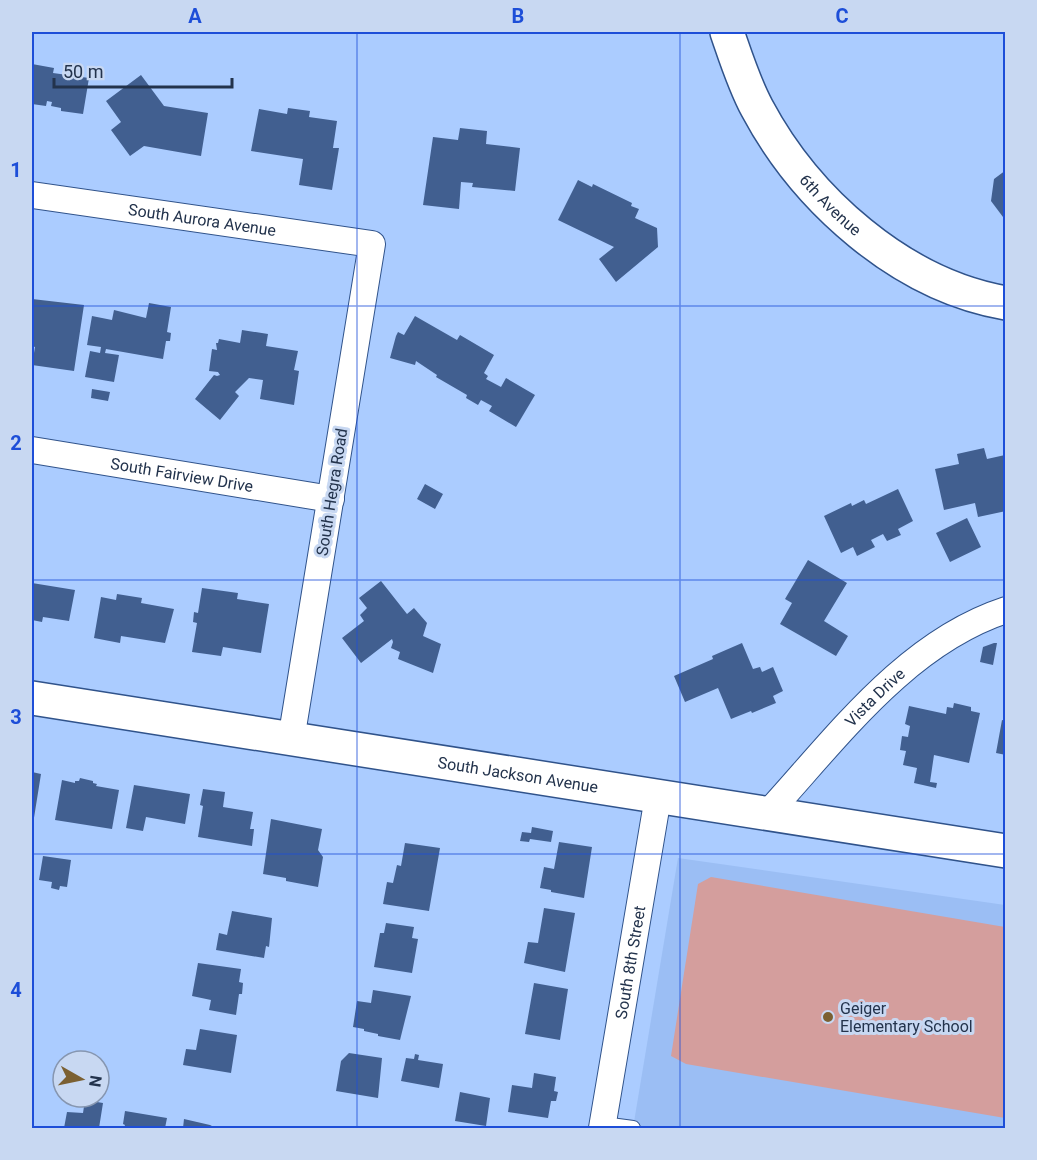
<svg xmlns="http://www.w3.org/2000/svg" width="1037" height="1160" font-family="Roboto,sans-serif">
<rect width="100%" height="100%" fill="#abccff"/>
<!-- built -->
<path fill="#9bbef4" d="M678,858L1005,905V1128H633Z"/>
<!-- green -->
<path fill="#d49e9d" d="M711,877L1005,927V1118L686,1064L671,1056L698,884Z"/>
<!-- building -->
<path fill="#415f90" d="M32,64L54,68L53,73L89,78L83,114L61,111V108L51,106L52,102L47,101L46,106L32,104Z
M141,75L164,106L208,113L201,156L144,146L130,156L111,130L121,122L106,101Z
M288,108L310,111L309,117L337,121L333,148H339L332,190L299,185L303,159L251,151L259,109L287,114Z
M460,128L487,131L486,144L520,148L515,191L472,187L473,183L461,182L459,209L423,205L433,137L458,140Z
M1006,170V221L991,201L994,179Z
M578,180L592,187L593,184L632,203L631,206L639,209L635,218L657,228L658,247L616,282L599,259L614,247L558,220Z
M32,299L84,305L74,371L32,365L35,347L32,346Z
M149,303L171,307L167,332L171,333L170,341H166L163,359L106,349L105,353L119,355L114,382L85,377L90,351L100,353L101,347L87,345L92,316L112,320L114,310L146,318Z
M415,316L457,340L460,335L494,355L484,373L488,376L486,379L501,387L506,378L535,395L516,427L489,411L492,406L481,400L478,405L466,398L467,395L436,377L437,375L416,361L415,365L390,358L396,336L398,332L404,335Z
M242,330L268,334L266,346L298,351L294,370L299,371L294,405L260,399L263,380L249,378L235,392L239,396L220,420L195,399L214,375L217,376L220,375L218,372L209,371L212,349L217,350L216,343H218L219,339L240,343Z
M92,389L110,392L108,401L91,398Z
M984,448L987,459L1005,455L1006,511L978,517L975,503L944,510L935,469L959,464L957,454Z
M425,484L443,494L435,509L417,499Z
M898,489L913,521L898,529L901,535L887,541L883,534L871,540L875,547L857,556L853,547L841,553L824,516L851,503L852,506L864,500L866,504Z
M967,518L981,547L950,562L936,533Z
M808,560L847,583L824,621L848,636L836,656L780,624L792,603L785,599Z
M381,581L407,614L414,608L427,623L423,636L441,644L433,673L398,659L400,652L391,648L393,642L392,639L361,663L342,638L364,621L360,615L367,608L359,598Z
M32,583L75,590L69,621L43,617L42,622L32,620Z
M202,588L238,593L237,599L269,604L261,653L223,647L221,656L192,652L197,623L193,622L194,612L198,613Z
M117,594L142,598L141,603L174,609L165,643L121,636L120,643L94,638L101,597L116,600Z
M742,643L753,669L760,667L762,672L773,667L783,691L773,696L776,703L752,713L751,711L731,719L718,688L685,702L674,676L713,659L712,656Z
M994,643H997L993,665L980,662L983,647Z
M954,703L971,707V711L980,713L969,763L934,755L930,782L937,783L936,788L914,783L917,768L903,765L906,751L900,750L902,736L908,737L910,726L905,724L909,706L946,714L947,707L953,708Z
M1002,720L1006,721V755L996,753Z
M32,772L41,774L33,824H32Z
M80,778L93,781V783L97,784L96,786L119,790L112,829L55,820L62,780L75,783V781H79Z
M134,785L190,794L185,824L146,817L143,831L126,828Z
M203,789L225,792L223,807L253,812L250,829H254L252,846L198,837L203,806L200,805Z
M271,819L322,829L318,850L323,857L318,887L286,881V878L263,874Z
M532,827L553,831L551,842L530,839L529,842L520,841L522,832L531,833Z
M559,842L592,847L584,898L551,892V890L540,888L544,867L554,869Z
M405,843L440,848L429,911L383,904L387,882L393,883L397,865L401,866Z
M43,856L71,860L67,887L60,886L59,890L51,888L52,882L39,880Z
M544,908L575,913L565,972L524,963L528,942L538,943Z
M232,911L272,918L269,947L266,946L264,958L216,950L219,933L227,935Z
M386,923L414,927L412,938L418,939L412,973L374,967L380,933H384Z
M198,963L241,969L239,982L243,983L242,994H239L236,1015L209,1010L211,1000L192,996Z
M534,983L568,989L560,1040L525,1034Z
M373,990L411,996L400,1040L378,1036V1034L364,1031V1029L353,1027L357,1001L371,1003Z
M200,1029L237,1035L231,1073L183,1065L186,1049L196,1050Z
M349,1053L382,1058L378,1098L336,1091L341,1061Z
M415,1054L419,1055L418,1060L443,1064L439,1088L401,1081L406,1058L414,1059Z
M534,1073L556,1077L554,1091L558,1092L556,1101H551L548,1118L508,1112L512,1085L532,1088Z
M460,1092L490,1098L486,1126L455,1121Z
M85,1100L103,1103L99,1128H64L67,1112L83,1113Z
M125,1111L167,1118L165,1128H124L125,1125L123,1124Z
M184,1119L210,1125L216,1128H183Z"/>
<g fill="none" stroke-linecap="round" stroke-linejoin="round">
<defs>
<path id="service" d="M603,1124L633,1128"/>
<g id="minor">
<path id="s1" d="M32,195L372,244L291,740"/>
<path id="s2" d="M32,450L331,499"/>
<path id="s3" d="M767,814C836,739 905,643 1006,610"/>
<path id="s4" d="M602,1128L658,797"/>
</g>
<g id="tertiary">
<path id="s5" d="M727,32C736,58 744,84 757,108C806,200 901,285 1006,303"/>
</g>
<g id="primary">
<path id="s6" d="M32,698L1006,851"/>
</g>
</defs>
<!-- service casing -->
<use href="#service" stroke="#30538b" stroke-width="16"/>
<!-- minor casing -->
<use href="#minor" stroke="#30538b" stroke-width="28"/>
<!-- tertiary casing -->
<use href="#tertiary" stroke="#30538b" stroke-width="36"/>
<!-- primary casing -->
<use href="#primary" stroke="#30538b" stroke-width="36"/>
<!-- service -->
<use href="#service" stroke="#fff" stroke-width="14"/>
<!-- minor -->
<use href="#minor" stroke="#fff" stroke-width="26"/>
<!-- tertiary -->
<use href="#tertiary" stroke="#fff" stroke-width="33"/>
<!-- primary -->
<use href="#primary" stroke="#fff" stroke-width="33"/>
</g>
<!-- grid -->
<path fill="none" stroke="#1d4ed8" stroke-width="1.5" stroke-opacity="0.55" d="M357,32V1128M680,32V1128M32,306H1006M32,580H1006M32,854H1006"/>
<!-- markers -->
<circle fill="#7b6032" stroke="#c8d8f2" stroke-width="2" cx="828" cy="1017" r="6"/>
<g text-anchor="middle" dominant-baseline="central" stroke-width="6" stroke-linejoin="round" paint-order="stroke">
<!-- street labels -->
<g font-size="16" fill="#23334c" stroke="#c8d8f2">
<text stroke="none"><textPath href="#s5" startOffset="204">6th Avenue</textPath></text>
<text stroke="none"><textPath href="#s1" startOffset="172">South Aurora Avenue</textPath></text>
<text stroke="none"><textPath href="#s2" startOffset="152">South Fairview Drive</textPath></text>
<text transform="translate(332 492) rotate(-81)">South Hegra Road</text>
<text stroke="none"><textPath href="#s3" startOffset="159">Vista Drive</textPath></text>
<text stroke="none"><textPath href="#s6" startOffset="492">South Jackson Avenue</textPath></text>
<text stroke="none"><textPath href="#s4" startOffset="168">South 8th Street</textPath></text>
</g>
<!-- poi labels -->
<g font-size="16" fill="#23334c" stroke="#c8d8f2" text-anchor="start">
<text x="840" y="1008">Geiger<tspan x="840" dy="18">Elementary School</tspan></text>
</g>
</g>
<!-- border -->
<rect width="1037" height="1160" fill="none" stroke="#c8d8f2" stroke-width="66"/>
<!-- north arrow -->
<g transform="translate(81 1079) rotate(99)"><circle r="28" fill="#c8d8f2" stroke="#8696b0" stroke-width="1.5"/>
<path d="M0-4.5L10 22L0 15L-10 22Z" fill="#7b6032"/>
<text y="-9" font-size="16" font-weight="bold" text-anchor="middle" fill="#23334c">N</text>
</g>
<!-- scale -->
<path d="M54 78v9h178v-9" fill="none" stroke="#23334c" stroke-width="3"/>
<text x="63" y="78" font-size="18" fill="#23334c" stroke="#c8d8f2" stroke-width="4.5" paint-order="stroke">50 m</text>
<rect x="33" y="33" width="971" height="1094" fill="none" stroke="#1d4ed8" stroke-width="2"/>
<g font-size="20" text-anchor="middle" font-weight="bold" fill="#1d4ed8">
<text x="195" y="23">A</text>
<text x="518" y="23">B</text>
<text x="842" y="23">C</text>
<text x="16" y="177">1</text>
<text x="16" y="450">2</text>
<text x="16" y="724">3</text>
<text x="16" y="997">4</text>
</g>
</svg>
